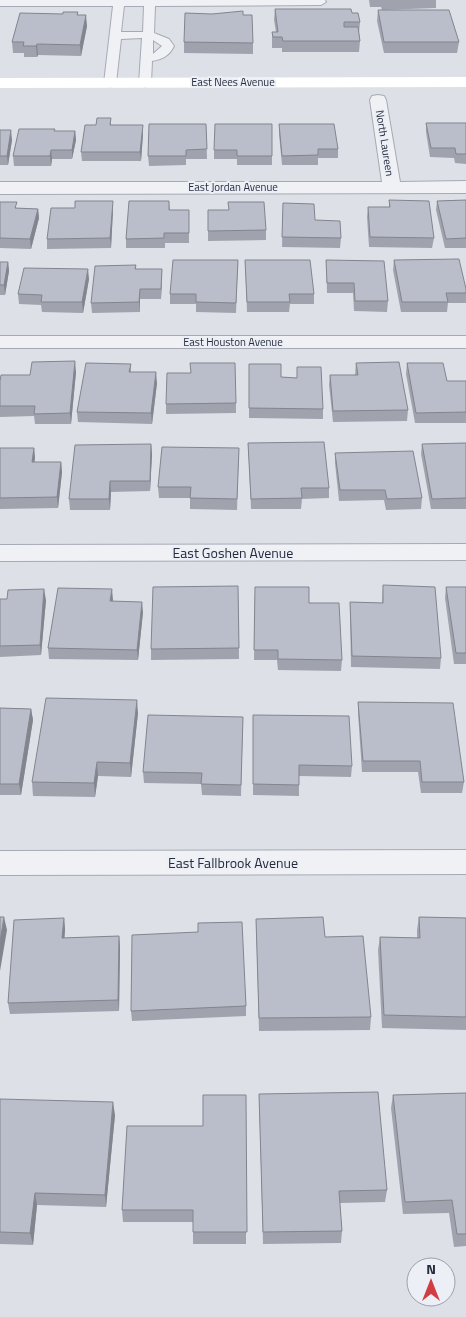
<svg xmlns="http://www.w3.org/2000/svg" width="466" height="1317" font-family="'Titillium Web',sans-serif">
<rect width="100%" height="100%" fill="#dde0e7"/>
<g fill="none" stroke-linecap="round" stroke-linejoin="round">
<defs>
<path id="service" d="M0,0H325L326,2L321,5L155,6L154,33L169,39L174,46C169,56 163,59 152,61L151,83L145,87L139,83L142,38L121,39L116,83L110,87L104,83L113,6H0ZM124,6H144L143,32H121ZM153,40L162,46L153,54Z"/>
<path id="minor" d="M378,95L384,96L386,100L400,182L466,181V193L0,194V182H382L370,100L372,96Z
M0,336H466V348H0Z
M466,544V560L0,561V545Z
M466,850V874L0,875V851Z"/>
</defs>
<!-- service casing -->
<use href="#service" stroke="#a6aab4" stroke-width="2"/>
<!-- minor casing -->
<use href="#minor" stroke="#a6aab4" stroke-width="2"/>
<!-- service -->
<use href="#service" fill="#eff1f5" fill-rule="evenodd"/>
<!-- minor -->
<use href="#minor" fill="#eff1f5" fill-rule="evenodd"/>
<!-- secondary -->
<path fill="#fff" fill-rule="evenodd" d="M466,77V87L0,88V78Z"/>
</g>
<!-- wall -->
<path fill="#a0a3ae" d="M369,0H436V8L382,10L381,7H370Z
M275,9L352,13L360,22L359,33L360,41L359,52H282V48H272V32H276L274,20Z
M378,10L459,42L457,53H384L377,21Z
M212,14L243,15L253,43V54L184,53V42Z
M78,15L87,26L81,56L38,55L37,57H24V53H13L12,42Z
M111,118V125L143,134L141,161H82L81,152Z
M426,123H466V164L455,163L454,158L430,157L426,132Z
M206,124L207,159H186V165L149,166L148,156Z
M272,124V165H237V159H214V150Z
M279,124L338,149V158H318V165H282L279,134Z
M0,130L12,140L8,165H0Z
M55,131H75L76,140L72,159H52L51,166H14L13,156Z
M389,200L434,238L432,248L369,247L367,217L368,207H389Z
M466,200V248H445L436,210L437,201Z
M169,201L170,210H189V243H165V248H126V239Z
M0,202L17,208L38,209L39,218L31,249L0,248Z
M283,203L315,220L341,238L340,248L282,247Z
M113,210L111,248L47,249V239Z
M208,210L266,230V240L208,241Z
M238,260L236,313L196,312V304H170V294Z
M245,260L314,294V304H290L289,312H247Z
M326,260L388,301L387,312L354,311L353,293H327Z
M394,260L466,289V303H448L447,312H401L393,270Z
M0,262H8L9,271L5,295H0Z
M136,265V269H162L161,299H140V312L92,313L91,303Z
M89,279L83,313L42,312L41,305L19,304L18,294Z
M356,363L408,410L407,421L333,422L329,385L330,375H355Z
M407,363L447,381H466V423H415L406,374Z
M131,364V372L157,383L152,424L78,422L77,412Z
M249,364L281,377L297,378V367L323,409V419L249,418Z
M76,372L71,424H35L34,416L0,417V381L30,375Z
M191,373L236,403V413L166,414V404Z
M248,443L329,488V498L302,499L301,509H251Z
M466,443V509H431L421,454L422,444Z
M151,444L152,455L150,491L111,492L110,510H70L69,499Z
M0,448H34L35,458L34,462H61L62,472L58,508L0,509Z
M239,448L237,510L190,509V498H159L158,487Z
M335,453L422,498L421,509L386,510L384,500L339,501L335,463Z
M383,585L441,658L440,669L351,667L350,613V602L382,603Z
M238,586L239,659L151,660V649Z
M255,587L309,603L342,660L341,671L278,670L277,660H254Z
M446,587H466V664H454L445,598Z
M0,599L46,600L41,655L0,657Z
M113,601L143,612L138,660L49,659L48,648Z
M358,702L464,782L462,793H421L418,772H362L358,713Z
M0,708L31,709L33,720L21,795H0Z
M138,713L131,777L98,776L95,797L33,796L32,782Z
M253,715L352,766L351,777L299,776V796L253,795Z
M243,717L241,796L202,795L201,784L144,783L143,772Z
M419,917L466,918V1030L382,1028L378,950L380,937L417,938V930Z
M64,918L65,929L64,938L119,936L120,947L119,1011L10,1014L8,1003Z
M256,919L325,937L371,1017L370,1030L259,1031Z
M198,932L246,1006V1016L132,1021L131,1011Z
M466,1093V1246L454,1247L449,1213L403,1214L391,1108L393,1095Z
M259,1094L387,1190L385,1202L340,1203L342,1231L341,1243L263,1244Z
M246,1095V1244H193V1222H123L122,1210L203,1126Z
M0,1099L115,1115L106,1207L37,1205L33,1245L0,1244Z"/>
<!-- shaded-wall -->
<path fill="#82858d" d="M86,15L87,26L81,56L80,45Z
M37,44L38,55L37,57L36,46Z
M143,125V134L141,161L140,152Z
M11,130L12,140L8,165L7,156Z
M75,131L76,140L72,159V150Z
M51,150L52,159L51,166L50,156Z
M113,201V210L111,248L110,238Z
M38,209L39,218L31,249L30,239Z
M8,262L9,271L5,295L4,285Z
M88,269L89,279L83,313L82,302Z
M162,269V279L161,299V289Z
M140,289V312L139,302Z
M75,361L76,372L71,424L70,413Z
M156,372L157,383L152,424L151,413Z
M151,444L152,455L150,491V481Z
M34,448L35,458L33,473L32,462Z
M61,462L62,472L58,508L57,497Z
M110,481L111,492L110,510L109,499Z
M44,589L46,600L41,655L40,645Z
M112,589L113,600L111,612L110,601Z
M142,602L143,612L138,660L137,650Z
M137,700L138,713L131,777L130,763Z
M31,709L33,720L21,795L19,784Z
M97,762L98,776L95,797L94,783Z
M4,917L7,930L0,971V942Z
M64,918L65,929L64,948L62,938Z
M119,936L120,947L119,1011L118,1000Z
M113,1102L115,1115L106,1207L105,1195Z
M35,1193L37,1205L33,1245L30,1233Z"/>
<!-- building -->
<path fill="#babeca" stroke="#82858d" d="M275,9H351L352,13H358L360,22H344V27H358L360,41H283L282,37H273L272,32H278Z
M378,10H449L459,42H384Z
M243,11V15H252L253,43L184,42L185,13L212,14Z
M63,12H78L77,15H86L80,45L37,44L36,46H23L24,42H12L20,13L63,14Z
M97,118H111L110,125H143L140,152H81L85,125H96Z
M426,123H466V154H456L455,148H431Z
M149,124H206L207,149L186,150V156H148Z
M215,124H272V156H237V150H214Z
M279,124H334L338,149H318V155L282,156Z
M19,129H55L54,131H75L72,150H51L50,156H13Z
M0,130H11L7,156H0Z
M389,200L429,201L434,238L370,237L368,207H390Z
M466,200V238L446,239L437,201Z
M75,201H113L110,238L47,239L51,208H75Z
M129,201H169V210H189V233H164V238L126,239Z
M0,202H17L15,208L38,209L30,239L0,238Z
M228,202H264L266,230L208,231V210H229Z
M283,203L314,204L315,220L340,221L341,238L282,237Z
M459,259L466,289V293H446L448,302H402L394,260Z
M173,260H238L236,303L196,302V294H170Z
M245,260H310L314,294H289L290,302H247Z
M326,260L384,261L388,301H355L354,283H327Z
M0,262H8L4,285H0Z
M136,265L135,269H162L161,289H140L139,302L91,303L95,266Z
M24,268L88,269L82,302H41L42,295L18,294Z
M75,361L70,413L34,414L35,406H0V381L1,375H30L32,362Z
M399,362L408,410L333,411L330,375H358L356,363Z
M86,363L131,364L129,372H156L151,413L77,412Z
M190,363H235L236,403L166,404L167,373H191Z
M407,363H443L447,381H466V412L416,413Z
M249,364H281V377L297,378V367H321L323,409L249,408Z
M324,442L329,488H301L302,498L251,499L248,443Z
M466,443V498L432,499L422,444Z
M151,444L150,481H110L109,499H69L75,445Z
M162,447L239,448L237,499L190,498L191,487H158Z
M0,448H34L32,462H61L57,497L0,498Z
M413,451L422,498L387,499L385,490H340L335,453Z
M383,585L435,587L441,658L352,656L350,602L383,603Z
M238,586L239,648L151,649L153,587Z
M255,587H309V603H339L342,660L278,659V650H254Z
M446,587H466V653H456Z
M58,588L112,589L110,601L142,602L137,650L48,648Z
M44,589L40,645L0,646V599H7L8,590Z
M46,698L137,700L130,763L97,762L94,783L32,782Z
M358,702L453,703L464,782H422L420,761H363Z
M0,708L31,709L19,784H0Z
M148,715L243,717L241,785L201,784L202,773L143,772Z
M253,715L349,716L352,766L299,765V785L253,784Z
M0,917H4L0,942Z
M323,917L325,937L363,936L371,1017L259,1018L256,919Z
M419,917L466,918V1017L384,1015L380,937L420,938Z
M64,918L62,938L119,936L118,1000L8,1003L14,920Z
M242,922L246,1006L131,1011L132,935L198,932V923Z
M378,1092L387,1190L339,1191L342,1231L263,1232L259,1094Z
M466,1093V1234H457L452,1200L405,1202L393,1095Z
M203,1095H246L247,1232H193V1210H122L127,1126H203Z
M0,1099L113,1102L105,1195L35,1193L30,1233L0,1232Z"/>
<g text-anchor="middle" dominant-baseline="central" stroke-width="4" stroke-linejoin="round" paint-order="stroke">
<!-- far-street labels -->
<g font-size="11" fill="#262c3e" stroke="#eceff5">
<text x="233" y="82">East Nees Avenue</text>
<text transform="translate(385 143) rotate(81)">North Laureen</text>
<text x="233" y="187">East Jordan Avenue</text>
<text x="233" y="342">East Houston Avenue</text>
</g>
<!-- street labels -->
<g font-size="14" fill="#262c3e" stroke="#eceff5">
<text x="233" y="552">East Goshen Avenue</text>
<text x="233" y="862">East Fallbrook Avenue</text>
</g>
</g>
<!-- north arrow -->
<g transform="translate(431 1282)"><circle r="24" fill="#eceff5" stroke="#9da1ac"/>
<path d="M0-4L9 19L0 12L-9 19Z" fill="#d03e43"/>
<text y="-8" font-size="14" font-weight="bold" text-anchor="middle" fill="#262c3e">N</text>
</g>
</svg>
